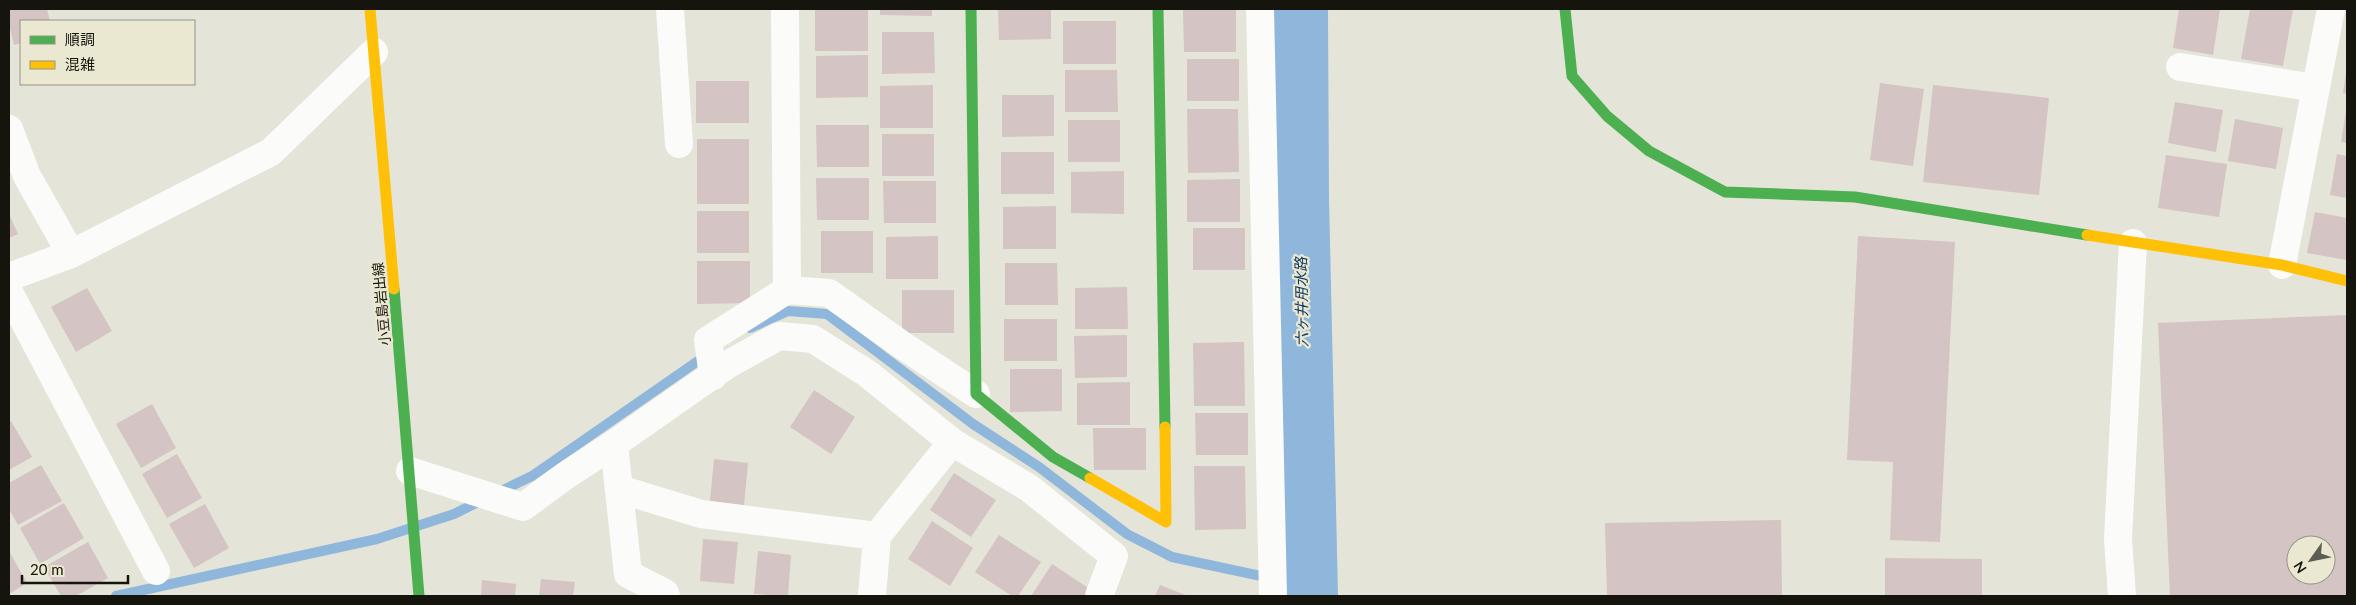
<svg xmlns="http://www.w3.org/2000/svg" width="2356" height="605" font-family="Lato,'Noto Sans JP',sans-serif">
<rect width="100%" height="100%" fill="#e5e4d8"/>
<g fill="none" stroke-linecap="round" stroke-linejoin="round">
<!-- stream -->
<path stroke="#8fb7dc" stroke-width="10" d="M750,328L788,311L827,314L973,424L1039,467L1127,534L1172,557L1307,586
M497,493L532,476L708,354
M116,596L377,539L454,514L484,499"/>
<!-- river -->
<path stroke="#8fb7dc" stroke-width="64" d="M1296,9L1297,198L1306,596"/>
</g>
<!-- building -->
<path fill="#d4c4c3" fill-rule="evenodd" d="M9,9H47L50,21H21V43L14,45L9,24Z
M815,9H868V51H815Z
M880,9H932V16L880,15Z
M998,9H1051V39L999,40Z
M2179,9H2220L2213,55L2173,48Z
M2250,9H2293L2283,66L2241,59Z
M1183,10H1236V52H1184Z
M1063,21H1116V64H1063Z
M882,32H934L935,73L882,74Z
M868,55V97L816,98V56Z
M1187,59H1239V101H1187Z
M1065,70H1117L1118,112H1065Z
M2346,73H2347V94L2343,93Z
M696,81H749V123H696Z
M1880,83L1924,89L1913,166L1870,160Z
M933,85V128H880V86Z
M1933,85L2049,98L2039,195L1923,182Z
M1002,95H1054V136L1002,137Z
M2175,102L2223,110L2216,152L2168,143Z
M1187,109H1238L1239,172L1188,173Z
M2346,111H2347V143L2341,142Z
M2235,119L2283,128L2276,169L2228,161Z
M1068,120H1120V162H1068Z
M816,125H869V167H817Z
M882,134H934V176H882Z
M697,139H749V204H697Z
M1001,152H1054V194H1001Z
M2337,154L2347,156V198L2330,195Z
M2166,155L2227,164L2219,217L2158,208Z
M1124,171V214L1071,213V172Z
M816,178H869V220H817Z
M1240,179V222H1187V180Z
M883,181H936V223H884Z
M1056,206V249H1003V207Z
M697,211H749V253H697Z
M2315,212L2347,218V260L2307,253Z
M9,214L18,234L9,238Z
M1193,228H1245V270H1193Z
M821,231H873V273H821Z
M938,236V279H886V237Z
M1858,236L1955,242L1940,542L1890,540L1893,462L1847,460Z
M697,261H750V303L697,304Z
M1005,263H1057L1058,305H1005Z
M1127,287L1128,329H1075V288Z
M87,288L112,331L76,352L51,307Z
M902,290H954V333H902Z
M2347,315V596H2170L2158,323ZM2296,545H2326V575H2296Z
M1004,319H1057V361H1004Z
M1127,335V377L1075,378L1074,336Z
M1244,342L1245,406H1194L1193,343Z
M1010,369H1062V411L1010,412Z
M1130,382V425H1077V383Z
M814,390L855,417L831,454L790,427Z
M152,404L176,448L141,468L116,424Z
M1195,413H1248V455H1196Z
M11,421L32,457L9,470V423Z
M1093,428H1146V470H1094Z
M177,454L202,498L167,518L142,474Z
M714,459L748,463L744,505L710,501Z
M41,465L62,501L18,525L9,509V483Z
M1194,466H1245L1246,529L1195,530Z
M954,473L996,500L971,537L930,510Z
M64,503L84,538L40,564L20,528Z
M205,504L229,548L194,568L169,524Z
M1781,520L1782,596H1607L1605,523Z
M932,521L973,548L950,586L908,559Z
M999,535L1041,562L1018,596H1012L975,572Z
M703,539L738,542L734,584L700,581Z
M88,542L108,578L76,596H61L44,567Z
M9,551L27,583L9,594Z
M758,551L791,555L788,596L754,594Z
M1885,558L1982,559V596H1885Z
M1052,564L1093,591L1090,596H1031Z
M541,579L575,582L573,596H539Z
M482,580L516,584L515,596H481Z
M1160,585L1188,596H1155Z"/>
<g fill="none" stroke-linecap="round" stroke-linejoin="round">
<!-- street -->
<path stroke="#fbfbf9" stroke-width="28" d="M670,9L679,144
M785,9L787,290L829,293L902,345L976,394
M1260,9L1273,596
M2180,67L2316,88
M9,129L27,176L71,254
M2282,265L2331,9
M9,277L71,254L271,152L374,52
M9,292L156,571
M713,376L708,340L787,290
M614,444L628,574L665,593L666,596
M410,471L523,507L565,476L614,444L727,365L779,336L813,339L868,374L952,442L1029,488L1114,556L1099,596
M619,489L701,514L877,536
M872,596L877,536L952,442
M2122,596L2118,539L2133,243"/>
<!-- fast -->
<path stroke="#4caf50" stroke-width="11" d="M971,9L976,394L1053,457L1090,478
M1158,9L1165,427
M1565,9L1572,76L1607,116L1649,151L1725,192L1855,197L2087,235
M394,289L419,596"/>
<!-- slow -->
<path stroke="#ffc107" stroke-width="11" d="M370,9L394,289
M2087,235L2282,265L2347,281
M1090,478L1166,522L1165,427"/>
</g>
<g text-anchor="middle" dominant-baseline="central" stroke-width="4.5" stroke-linejoin="round" paint-order="stroke">
<!-- street labels -->
<g font-size="14" fill="#15140d" stroke="#ebe8d2">
<text transform="translate(381 304) rotate(-95)">小豆島岩出線</text>
</g>
<!-- water labels -->
<g font-size="15" font-style="italic" fill="#0e385e" stroke="#ebe8d2">
<text transform="translate(1301 302) rotate(-91)">六ヶ井用水路</text>
</g>
</g>
<!-- border -->
<rect width="2356" height="605" fill="none" stroke="#15140d" stroke-width="20"/>
<!-- legend -->
<rect x="20" y="20" width="175" height="65" fill="#ebe8d2" stroke="#959383"/>
<rect x="30" y="36" width="25" height="8" fill="#4caf50" stroke="#959383"/>
<text x="65" y="45" font-size="15" fill="#15140d">順調</text>
<rect x="30" y="61" width="25" height="8" fill="#ffc107" stroke="#959383"/>
<text x="65" y="70" font-size="15" fill="#15140d">混雑</text>
<!-- north arrow -->
<g transform="translate(2311 560) rotate(237)"><circle r="24" fill="#ebe8d2" stroke="#959383"/>
<path d="M0-4L9 19L0 12L-9 19Z" fill="#5e5d54"/>
<text y="-8" font-size="14" font-weight="bold" text-anchor="middle" fill="#15140d">N</text>
</g>
<!-- scale -->
<path d="M22 575v8h106v-8" fill="none" stroke="#15140d" stroke-width="2.5"/>
<text x="30" y="575" font-size="15" fill="#15140d" stroke="#ebe8d2" stroke-width="4" paint-order="stroke">20 m</text>
</svg>
